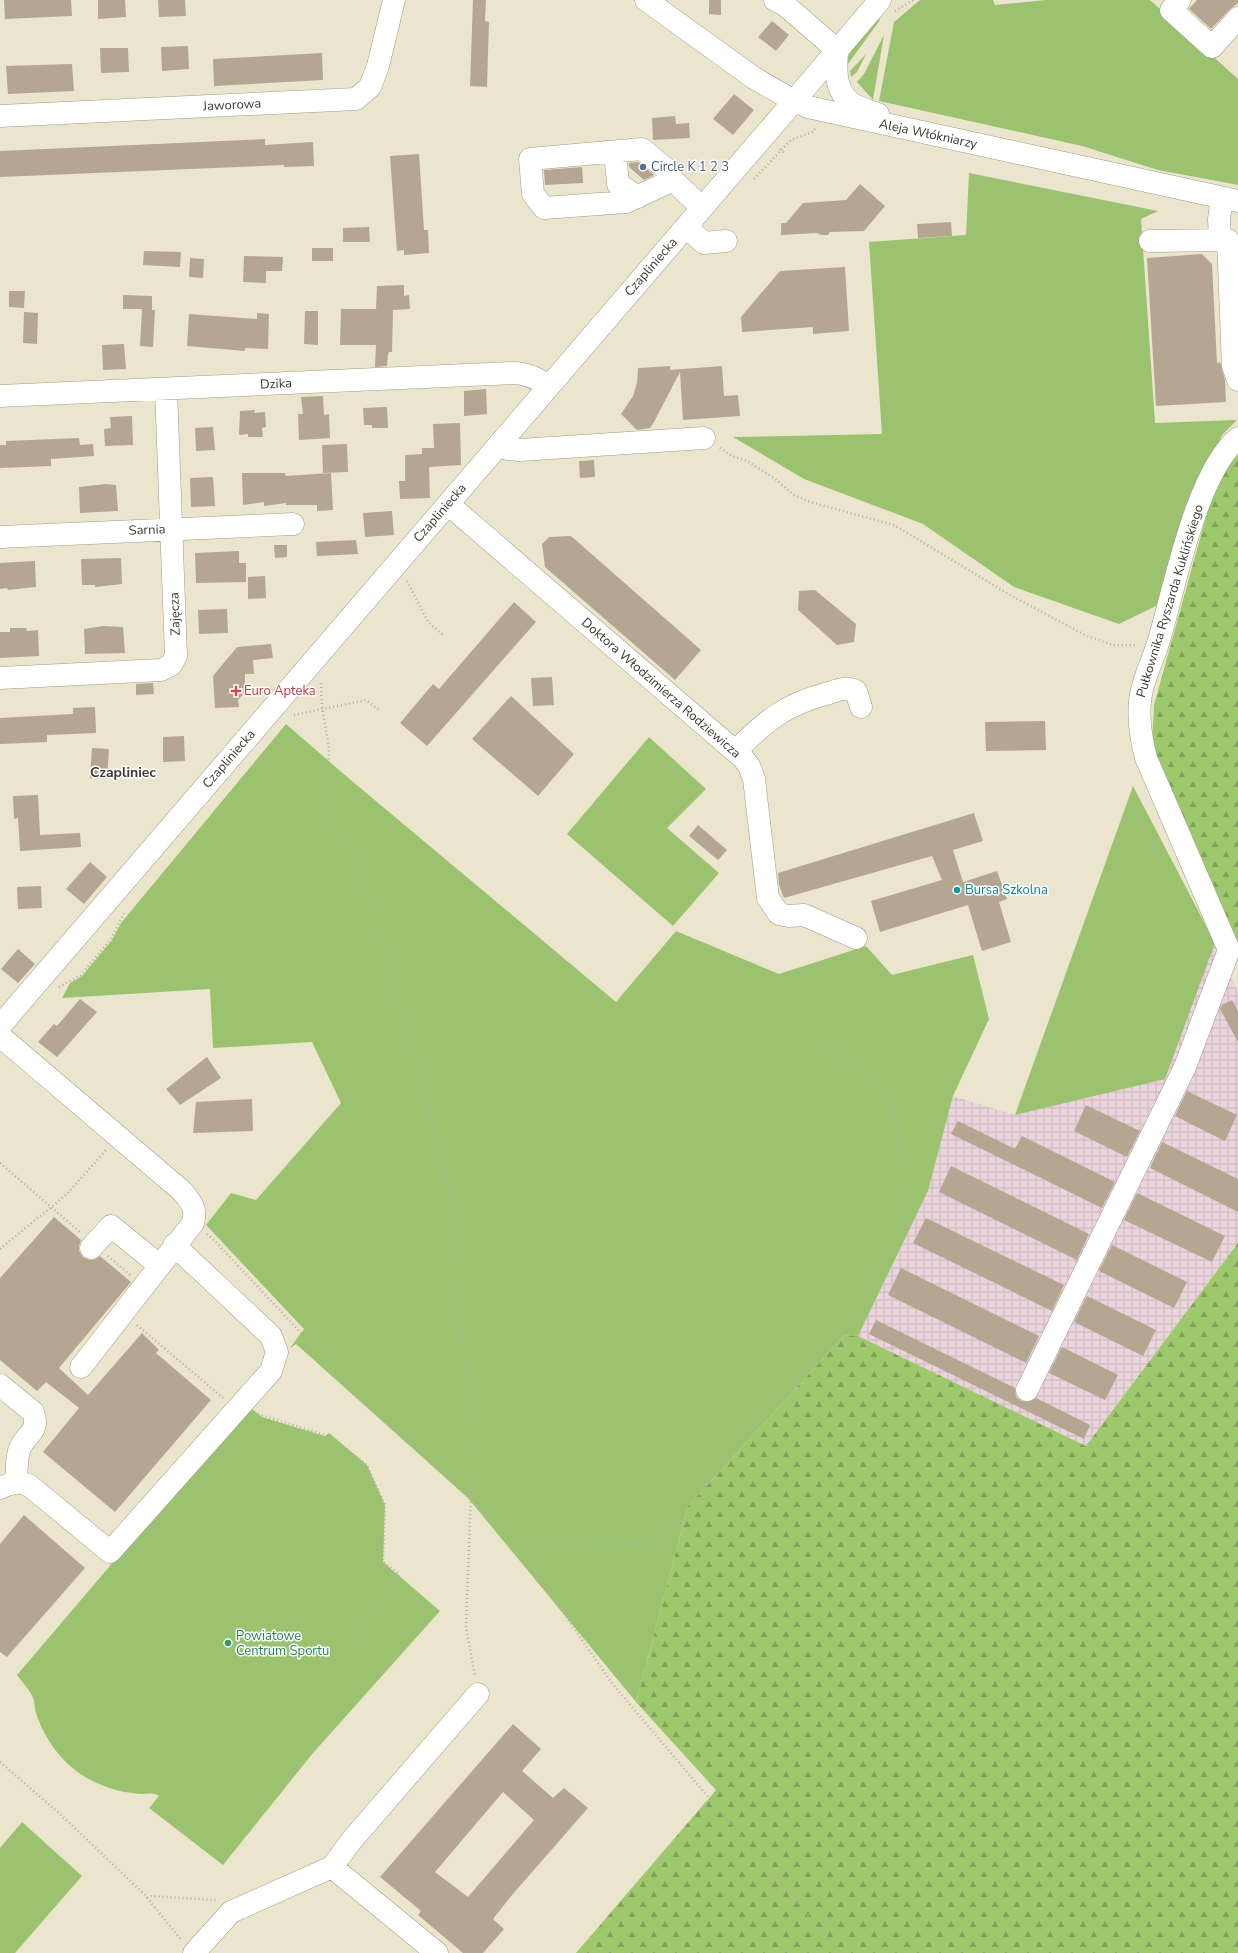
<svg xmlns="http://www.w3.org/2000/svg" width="1238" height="1953" font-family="'Nunito Sans',sans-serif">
<defs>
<pattern id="industrial-grid" width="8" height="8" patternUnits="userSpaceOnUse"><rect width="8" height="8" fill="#ecd4dc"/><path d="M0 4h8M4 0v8" fill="none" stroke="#cbb7bd"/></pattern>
<pattern id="forest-firs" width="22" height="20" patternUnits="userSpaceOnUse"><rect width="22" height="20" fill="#9dc86c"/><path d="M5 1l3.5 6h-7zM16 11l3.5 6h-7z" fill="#81a359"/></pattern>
</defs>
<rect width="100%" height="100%" fill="#ece5cd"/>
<!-- industrial -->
<path fill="url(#industrial-grid)" d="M1215,943L1238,991V1243L1086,1446L858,1336L928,1191L953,1096L1015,1115Z"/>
<!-- grass -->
<path fill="#9bc36f" d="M920,0H993L995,5L1046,0H1150L1238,79V185L1158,170L1082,146L879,101L894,22Z
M877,18L880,20L845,68C849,47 864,33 877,18Z
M884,35L873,100L857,82L864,74Z
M866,54L857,72L851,77L850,71Z
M969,173L1158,211L1141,219L1155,423L1237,420L1222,435L1158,605L1119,624L1014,587L923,524L804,479L733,437L882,434L869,242L966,235Z
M286,724L346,776L616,1002L676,931L779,974L866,946L892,975L973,955L989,1019L953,1096L928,1191L858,1336L845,1335L688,1506L636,1702L468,1498L296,1344L290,1348L304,1329L206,1225L231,1193L256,1200L341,1103L312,1042L213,1048L210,989L62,998L70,983L82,976L112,940L121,923Z
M649,737L706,789L667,828L719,873L673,926L567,834Z
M1133,786L1215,943L1165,1079L1015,1115Z
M247,1405L262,1417L325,1436L329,1433L367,1465L385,1505L383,1562L440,1611L313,1753L223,1865L149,1808L159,1796C153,1792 148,1794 141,1794C127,1793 112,1790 99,1784C68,1771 46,1744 36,1713C34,1708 35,1702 33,1698C30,1690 22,1682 17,1675Z
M22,1822L82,1876L15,1953H0V1848Z"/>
<!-- forest -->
<path fill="url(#forest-firs)" d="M1238,455V946L1152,746L1154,705L1217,477Z
M1238,1243V1953H576L716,1790L636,1702L688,1506L845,1335L858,1336L1086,1446Z"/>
<!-- building -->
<path fill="#b5a692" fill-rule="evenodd" d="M4,0H71L72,16L5,19Z
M98,0H125L126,17L98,19Z
M158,0H185L186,16L159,17Z
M473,0H486L485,21L489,22L487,87L470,86Z
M709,0H721V15L709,14Z
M1197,0H1238V3L1229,10L1211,29L1189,9Z
M772,21L789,35L776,51L758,37Z
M188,46L189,69L162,71L161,47Z
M100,48H128L129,72L101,73Z
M322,53L323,80L214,86L213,59Z
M72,64L74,91L8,94L6,66Z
M734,94L754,110L733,135L713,119Z
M675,116L676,124L689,123L690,138L653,140L652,118Z
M265,139V145L313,142L314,166L284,167V165L0,177V151Z
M419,154L424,230H428L429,253L404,255V250L397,251L390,156Z
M638,162L654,175L644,180L629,167V163Z
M582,167L583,183L545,185L544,170Z
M860,184L885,206L864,231L830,232L828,235H821L817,233L781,235V223H786L803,203L846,200Z
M951,222L952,236L918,238L917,224Z
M369,227L370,242H343V228Z
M312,248H333V261H312Z
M144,251L181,252L180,267L143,265Z
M1202,254L1212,264L1217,363L1220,362L1225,380L1226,402L1156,406L1147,258Z
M244,256L283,257L282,271H266V283L243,282Z
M190,258L204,259L203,278L189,277Z
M845,267L849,331L813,334V327L742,332L741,317L780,271Z
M404,285V296L409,295L410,309L393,310L392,352H389L388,355L387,366L375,367L376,345H340L341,309H376L377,286Z
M9,291H25L24,308L9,307Z
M123,295L152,296V310H155L153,347L140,346L142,309H123Z
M305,311H318V345L304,344Z
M24,312L38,313L37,344L23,343Z
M257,313L269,314L268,349L245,348V351L187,346L189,314L257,319Z
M124,344L126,369L103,370L102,345Z
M670,366V370L722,366L724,396L738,395L740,416L683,420L680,372L654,422L650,428L637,430L621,414L633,396L637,383L638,368Z
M486,389L487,414L464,416V391Z
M323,396L324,415L329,414L330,438L299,440L298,414H303L301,397Z
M387,407L388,428H372V425H364L363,408Z
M255,410L254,413L265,412L266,427L262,428L263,437H248V434L239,435L240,411Z
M132,416L133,445L105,446L104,429L111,428L110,417Z
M460,423L461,465L429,467L430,498L400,499L399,481H405V455L422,454V448H434L433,424Z
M213,427L215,450L196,451L195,428Z
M79,438L80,445L93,444L94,456L51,459V466L0,468V445H6V441Z
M347,444L348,472L323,473L322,445Z
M594,460L595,477L580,478L579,461Z
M242,473H285L286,476L331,473L333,510L317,511V505H286V503L264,506V502L243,505Z
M213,477L215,506L191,507L190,478Z
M106,484L116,485L118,511L80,513L79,487Z
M392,511L394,535L365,537L363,513Z
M571,536L701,650L675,680L545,567L542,544L549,537Z
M356,540L358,554L317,556L316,542Z
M274,545H287V557L275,558Z
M239,551V563H246V582L196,583L195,553Z
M121,558L122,584L95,587V585H82L81,559Z
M35,561L36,587L8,590L7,588L0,589V563Z
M265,576L266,598L248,599V577Z
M815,590L856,624L854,642L837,645L798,610L799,591Z
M514,602L536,622L427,746L400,723L433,684L439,689Z
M227,609L228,633L199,634L198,610Z
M103,626L123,627L125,653L85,654L84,629Z
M10,628H26L27,631L38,630L39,656L0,658V632H10Z
M271,644L273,658L253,660L254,674H245V692L238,700L239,707L215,708L213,676L237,647Z
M552,677L554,705L533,706L531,678Z
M153,683L154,694L136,695V684Z
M511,696L574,754L538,796L472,739Z
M95,707L96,733L47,735V742L0,744V718L73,714V708Z
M1045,721L1046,750L986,751L985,722Z
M184,736L185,761L163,762V737Z
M92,748L109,749L107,779L90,778Z
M38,795L40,835L80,833L81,847L20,851L18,818L14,819L13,796Z
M974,813L983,841L953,850L963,882L997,871L1007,899L999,902L1011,942L982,951L968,905L880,932L871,901L942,880L932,856L784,898L779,885L778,873Z
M698,825L727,850L718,860L689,836Z
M90,862L107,877L84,904L66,889Z
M41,886L42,908L18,909L17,887Z
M18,949L35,964L18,983L1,969Z
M80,999L97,1012L57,1057L38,1042L54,1024L57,1026Z
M1232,1000L1238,1011V1042L1220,1009L1222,1005Z
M207,1057L221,1078L180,1105L166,1089Z
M1187,1091L1237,1115L1225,1141L1175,1116Z
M252,1099L253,1131L193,1133L196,1102Z
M1086,1105L1140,1131L1127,1157L1074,1131Z
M958,1121L1015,1149L1022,1136L1115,1182L1102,1208L951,1134Z
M1162,1142L1238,1179V1212L1150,1168Z
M951,1166L1089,1234L1077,1260L939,1192Z
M1137,1193L1225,1236L1212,1262L1124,1220Z
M54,1217L81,1240L79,1246V1251L83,1257L89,1260H94L100,1256L131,1282L59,1368L88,1395L142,1333L159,1350L156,1353L211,1400L115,1512L43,1452L79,1408L46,1382L37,1391L0,1360V1278Z
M926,1218L1064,1285L1052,1311L913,1243Z
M1112,1245L1187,1282L1174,1308L1099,1271Z
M901,1268L1039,1336L1026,1363L888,1295Z
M1087,1296L1156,1330L1143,1356L1074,1322Z
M876,1320L1015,1388L1016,1397L1021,1401L1028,1402L1036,1398L1090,1425L1084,1439L869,1334Z
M1062,1347L1118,1375L1105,1400L1049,1373Z
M24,1515L85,1568L7,1657L0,1652V1544Z
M513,1724L541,1749L522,1771L553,1798L564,1788L588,1808L512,1895L493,1919L504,1929L483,1953H463L418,1915L421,1911L380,1877ZM503,1792L534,1820L468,1897L435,1872Z"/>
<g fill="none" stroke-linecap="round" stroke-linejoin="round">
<defs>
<path id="minor" d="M775,0L785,5L837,50
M1180,0L1171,10L1212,47L1238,18
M794,101L880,0
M0,116L356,99L370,87L378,66L394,0
M615,152L618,184L638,197
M673,180L626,202L544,208L533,194L530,159L642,149L665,168L673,180L702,208
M686,227L704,243L726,241
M1220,240L1219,219L1222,198
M1150,241L1228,240L1233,366L1238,380
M0,396L513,373C527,373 538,379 549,386
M500,443L507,449L520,450L704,438
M448,504L743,758L749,766L754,779L768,898L779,914L789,916L804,915L856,938
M0,537L293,524
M0,678L161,670L171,665L176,656L166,389
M736,751C766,720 786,704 829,693C838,690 847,686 856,691L861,707
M0,1036L182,1191C191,1202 197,1208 193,1223L81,1367
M91,1248L111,1226L159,1265
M0,1385L33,1412C41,1433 24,1434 19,1451C16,1461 17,1472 16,1483
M1027,1390L1185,1067L1229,950L1146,758C1141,739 1138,721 1140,701C1142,680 1153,661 1159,640C1175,586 1196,474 1238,438
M0,1488C11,1483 19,1480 30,1486L110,1552L271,1371L277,1352L271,1336L174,1245
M332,1867L437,1953
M194,1953L231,1912L332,1867L352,1840L478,1694"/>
<path id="major" d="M646,0L754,78L794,101L808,107L1238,201
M837,50C836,69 834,90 851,103C858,108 870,111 878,114
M0,1026L794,101"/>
</defs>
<!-- minor casing -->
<use href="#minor" stroke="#a19a84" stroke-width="23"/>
<!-- major casing -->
<use href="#major" stroke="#a19a84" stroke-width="23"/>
<!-- path -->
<path stroke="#b5af9c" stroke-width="2.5" stroke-dasharray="1 3" stroke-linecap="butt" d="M895,11L913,0
M780,149L785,154
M754,179L791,140L813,132L816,127
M720,448L732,456L747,461L774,478L794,495L810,502L894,525L1010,595L1087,636L1113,645H1138
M407,581L428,622L443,635
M321,683L322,707L329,748L328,773L323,784L328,814L358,858L369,894L441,1153L456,1223L460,1278L458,1316L473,1418L471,1492L512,1538L611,1682L840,1953
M294,715L366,700L379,710
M59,987L81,975L111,939L125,911
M0,1163L80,1232
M207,1234L216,1242L379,1417L471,1492L466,1627L475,1676
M0,1249L67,1194L106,1150
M108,1256L130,1275
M137,1325L223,1398
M258,1414L325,1435L336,1441L367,1465L385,1505L383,1562L399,1574L389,1597L352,1641
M513,1538L634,1544L651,1543L667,1535L678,1527L704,1486L856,1315L904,1220C907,1197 902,1174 900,1151C898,1137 898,1122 893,1109C888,1096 871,1081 861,1072C843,1054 819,1052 815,1024
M0,1762L60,1814L145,1895L182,1941
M147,1898L151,1896L216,1900"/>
<!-- minor -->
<use href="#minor" stroke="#fff" stroke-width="22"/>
<!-- major -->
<use href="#major" stroke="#fff" stroke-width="22"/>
</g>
<!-- markers -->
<circle fill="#5c6f8a" stroke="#fff" stroke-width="1.5" cx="643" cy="167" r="4"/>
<path fill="#e0444e" stroke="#fff" stroke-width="1.5" d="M234 685h4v4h4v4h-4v4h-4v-4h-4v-4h4z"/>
<circle fill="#0f9aa8" stroke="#fff" stroke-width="1.5" cx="957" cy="890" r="4"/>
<circle fill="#2e9e5b" stroke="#fff" stroke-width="1.5" cx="228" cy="1643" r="4"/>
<g text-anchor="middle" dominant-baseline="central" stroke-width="3" stroke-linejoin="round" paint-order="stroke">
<!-- street labels -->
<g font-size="13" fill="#3c3930" stroke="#fff">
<text transform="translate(232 105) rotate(-3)">Jaworowa</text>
<text transform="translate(928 134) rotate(12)">Aleja Włókniarzy</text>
<text transform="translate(651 267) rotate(-49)">Czapliniecka</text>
<text transform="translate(276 384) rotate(-3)">Dzika</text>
<text transform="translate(440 513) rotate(-49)">Czapliniecka</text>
<text transform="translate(147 530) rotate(-2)">Sarnia</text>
<text transform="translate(1170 601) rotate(-73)">Pułkownika Ryszarda Kuklińskiego</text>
<text transform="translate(175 614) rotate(-92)">Zajęcza</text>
<text transform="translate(661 688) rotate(41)">Doktora Włodzimierza Rodziewicza</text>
<text transform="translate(229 759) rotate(-49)">Czapliniecka</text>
</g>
<!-- service labels -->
<g font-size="13" fill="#4e5e75" stroke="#fff" text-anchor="start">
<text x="651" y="167">Circle K 1 2 3</text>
</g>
<!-- health labels -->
<g font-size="13" fill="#be3a42" stroke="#fff" text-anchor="start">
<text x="244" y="691">Euro Apteka</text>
</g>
<!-- culture labels -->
<g font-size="13" fill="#0d838f" stroke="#fff" text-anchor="start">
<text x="965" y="890">Bursa Szkolna</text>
</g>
<!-- leisure labels -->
<g font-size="13" fill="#27864d" stroke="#fff" text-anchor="start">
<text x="236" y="1636">Powiatowe<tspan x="236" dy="15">Centrum Sportu</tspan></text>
</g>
<!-- neighbourhood labels -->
<g font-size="14" font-weight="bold" fill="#3c3930" stroke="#fff">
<text x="123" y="772">Czapliniec</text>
</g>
</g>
</svg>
